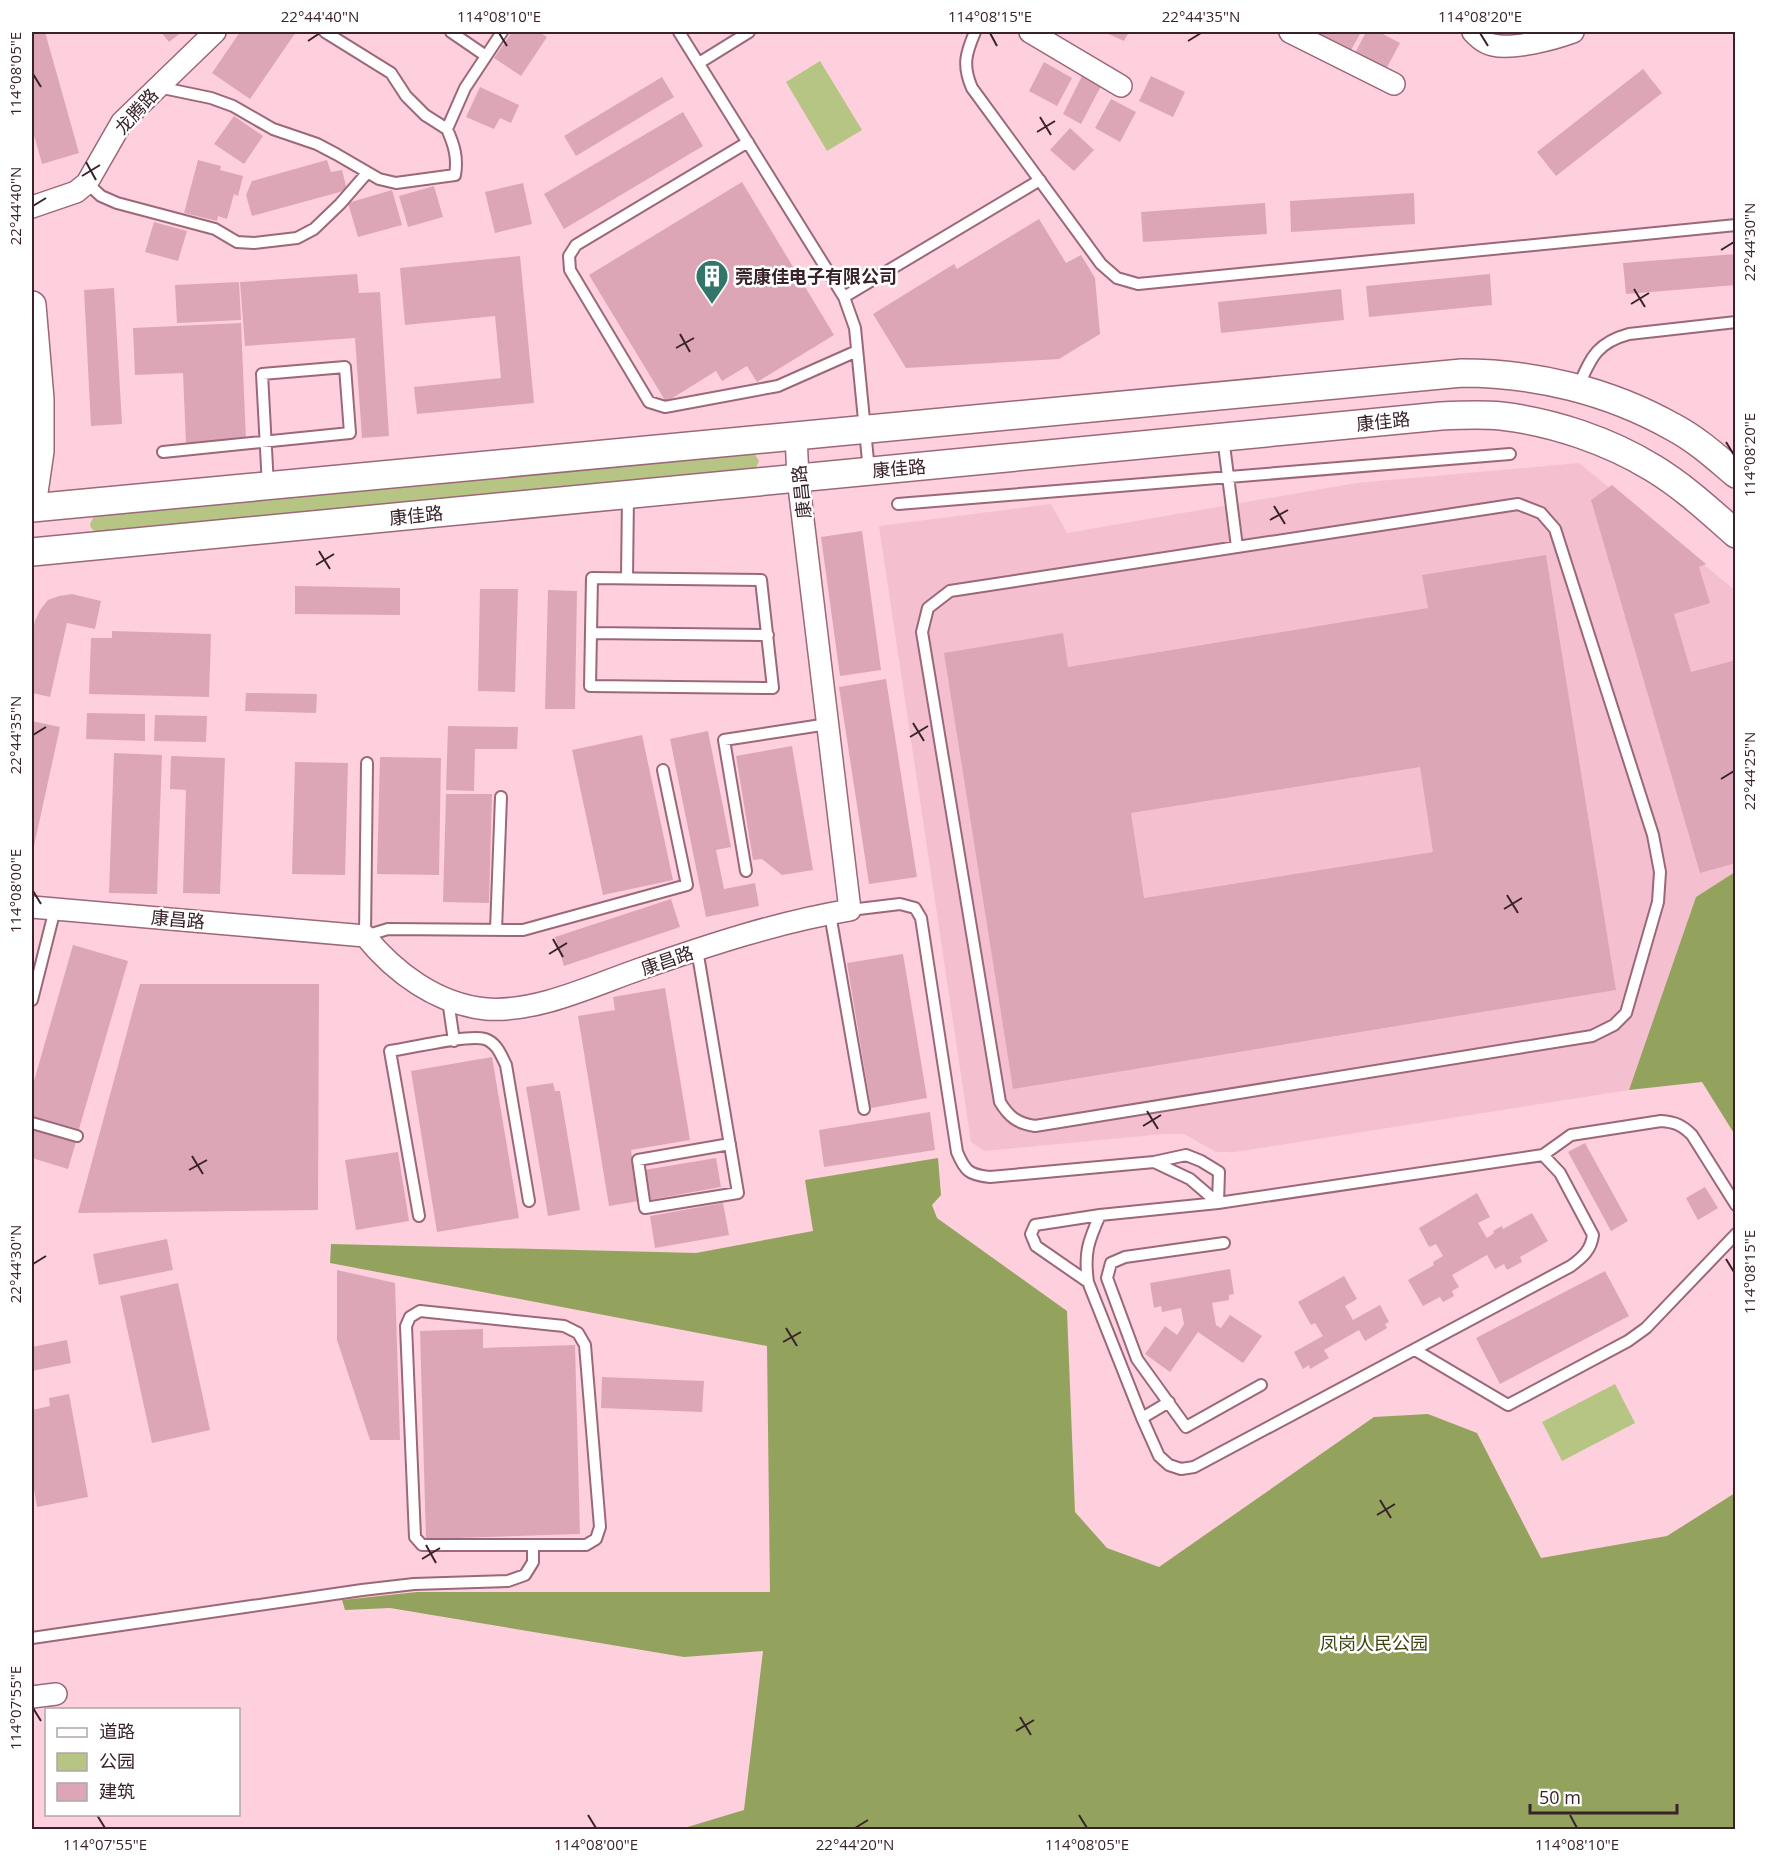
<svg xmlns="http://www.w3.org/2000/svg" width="1767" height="1861" font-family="'Open Sans','Noto Sans SC',sans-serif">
<rect width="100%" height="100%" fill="#fecfdd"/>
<!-- built -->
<path fill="#f4c0d0" d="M1579,463L1735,590V872L1696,897L1629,1090L1235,1152H1216L1184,1134H1164L984,1151L971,1142L879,526L1051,504L1067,533L1356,483Z"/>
<!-- green -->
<path fill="#b6c584" d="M820,61L862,130L827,151L786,82Z
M754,453L759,461L756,468L752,470L97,533L91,528L90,524L95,514Z
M1615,1384L1635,1423L1562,1461L1542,1422Z"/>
<!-- forest -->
<path fill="#93a35e" d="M1735,872V1135L1702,1082L1629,1090L1696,897Z
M938,1158L941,1195L932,1205L937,1218L1067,1311L1075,1512L1107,1548L1159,1567L1374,1417L1428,1414L1477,1433L1541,1558L1667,1536L1735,1493V1829H681L744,1810L763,1651L684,1657L390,1608L345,1610L342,1600L417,1592H770L767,1346L330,1263L331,1244L696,1253L813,1231L805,1180Z"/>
<!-- building -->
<path fill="#dda6b6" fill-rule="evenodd" d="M32,32H45L79,153L42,164L32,128Z
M161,32H182L169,42Z
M240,32H296L250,99L212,73Z
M512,32H539L547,37L521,76L494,58Z
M1104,32H1129L1124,41Z
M1321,32H1361L1349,54L1318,38Z
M1366,32H1379L1400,43L1384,73L1353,57Z
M1044,62L1072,78L1057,106L1029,91Z
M1643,69L1662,93L1556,176L1537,152Z
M1082,76L1101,86L1081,124L1063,114Z
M1151,76L1185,92L1173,117L1139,101Z
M662,77L674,97L576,156L564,136Z
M480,87L519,105L511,123L500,118L494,129L466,117Z
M1111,99L1136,112L1120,142L1095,128Z
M683,112L703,146L564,229L544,194Z
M234,116L263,136L244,164L214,144Z
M1070,128L1094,150L1074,171L1050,150Z
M198,160L221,166L220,170L243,176L238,196L234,194L227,219L218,216L217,221L184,213Z
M327,160L331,172L342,170L347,190L252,216L246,195L252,181Z
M742,182L834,335L757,382L747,366L722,381L716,371L666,402L589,275Z
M523,183L532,224L495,233L485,192Z
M434,186L443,217L408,227L399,196Z
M392,190L402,225L358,237L348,203Z
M1414,193L1415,224L1291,232L1290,201Z
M1265,203L1267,234L1143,242L1141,212Z
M1039,219L1066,263L1081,255L1095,278L1100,334L1059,359L906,368L873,314L954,264L957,269Z
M154,222L187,231L178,261L145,252Z
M1736,254V285L1626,294L1623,263Z
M520,256L534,403L417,414L414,387L501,378L495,316L405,325L400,268Z
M357,274L359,293L380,292L389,436L362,438L355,338L245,346L240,282Z
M1490,274L1492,305L1369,317L1366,286Z
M239,282L241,320L177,323L175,285Z
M114,288L122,424L91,426L84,290Z
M1341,289L1344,320L1221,333L1218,302Z
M241,323L246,440L186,443L183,373L135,375L133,328Z
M1612,485L1706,564L1699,567L1710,603L1674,614L1691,672L1736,660V863L1700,873L1591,500Z
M862,531L881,670L840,676L821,537Z
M1546,555L1616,990L1013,1089L944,653L1063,633L1068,667L1428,608L1422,575ZM1420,767L1433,852L1144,898L1131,813Z
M295,586L400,588V615L295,614Z
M480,589H518L515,692L478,691Z
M548,590L577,591L575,709H545Z
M72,594L101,601L95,629L67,623L50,697L32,693V636L35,621L40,610L48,600L59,596Z
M112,631L211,634L209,697L89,694L91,638H112Z
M886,679L917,877L869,884L839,687Z
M246,693L317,694L316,713L245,711Z
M87,713L145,714V741L86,739Z
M155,715L207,716L206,742L154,741Z
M32,721L60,727L32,855Z
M448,726L518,727L517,749H475L474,791L446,790Z
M708,731L731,847L716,850L724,889L755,883L759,906L706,917L670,739Z
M642,735L673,880L603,895L572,750Z
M792,746L813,870L782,875L762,859L753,860L736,756Z
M114,753L162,755L157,894L109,893Z
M171,756L225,758L220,894L183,893L186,790L170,789Z
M380,757L441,758L439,875L377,874Z
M295,762L348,763L345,875L292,874Z
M446,794H492L489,903L443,902Z
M671,899L680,927L564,966L555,937Z
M73,945L128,961L79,1129L32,1116V1088Z
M903,954L927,1098L871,1108L847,963Z
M140,984H319L318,1210L78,1213Z
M665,988L690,1140L631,1150L639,1201L609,1206L578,1016L615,1010L613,997Z
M492,1057L519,1218L437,1232L411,1071Z
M553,1083L555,1091H560L580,1210L548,1216L526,1087Z
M930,1112L935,1150L824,1167L819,1130Z
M32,1129L76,1142L68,1169L32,1158Z
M1585,1143L1628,1221L1611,1231L1568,1152Z
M398,1152L409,1221L356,1230L345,1160Z
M716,1158L721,1187L649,1200L644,1170Z
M1705,1187L1718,1208L1698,1220L1686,1198Z
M1477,1193L1490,1217L1478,1223L1487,1238L1494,1233L1493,1231L1502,1226L1503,1229L1532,1213L1548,1241L1520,1257L1522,1262L1507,1270L1504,1264L1495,1269L1487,1255L1452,1275L1459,1287L1452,1291L1454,1296L1443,1302L1440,1297L1423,1306L1408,1280L1434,1265L1433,1262L1443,1256L1436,1244L1429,1247L1419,1228Z
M723,1203L729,1235L655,1248L650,1216Z
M167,1239L173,1270L99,1285L93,1254Z
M1230,1269L1234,1294L1229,1295V1300L1212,1303L1216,1325L1221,1328L1230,1315L1262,1336L1243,1363L1198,1332L1170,1372L1145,1354L1165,1326L1177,1335L1184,1324L1181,1308L1162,1312L1161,1306L1154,1308L1150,1283Z
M337,1270L395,1283L400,1440H370L337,1340Z
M1605,1271L1629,1316L1500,1384L1476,1338Z
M1344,1276L1357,1299L1345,1306L1353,1320L1380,1305L1389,1322L1385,1324L1387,1328L1365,1341L1359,1330L1324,1350L1329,1358L1310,1369L1309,1365L1303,1369L1294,1352L1323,1336L1315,1323L1311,1325L1298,1302Z
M178,1283L210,1430L152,1443L120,1296Z
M483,1329V1348L575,1345L580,1534L426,1539L420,1331Z
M67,1340L71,1363L32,1371V1347Z
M602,1377L704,1381L702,1412L601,1408Z
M69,1394L88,1497L37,1507L32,1477V1410L50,1406L49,1398Z"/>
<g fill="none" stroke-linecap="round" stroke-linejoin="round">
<defs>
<path id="service" d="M325,32L391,73L406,96L425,115L447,129
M451,32L486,56
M679,32L844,297L855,328L869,471
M975,32C966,53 962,65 972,88L1101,264L1117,278L1138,284L1736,225
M699,63L749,32
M158,87L211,98L233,106L273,129L317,144L336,154L379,179L396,183L455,175C458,157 454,145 447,129L465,88L502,32
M748,142L576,245L569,256L570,270L649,402L665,407L778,386L857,351
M87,183L101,196L117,203L215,229L237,242L254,243L297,238L314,229L340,204L367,173
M844,297L1040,180
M1578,387C1591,358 1596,343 1629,334L1736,322
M1223,437L1237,547
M163,452L350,433L345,367L262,374L268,486
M898,504L1510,454
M1518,504L1541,513L1555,529L1653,835L1660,872L1658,902L1626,1013L1614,1025L1592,1036L1035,1126C1017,1123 1009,1117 1000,1102L922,632L928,608L950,591Z
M592,578L761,580L773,688L590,686Z
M627,578L628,495
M591,633L768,635
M367,763L365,936L388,929L523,930L687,885L663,770
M746,871L724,740L828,724
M850,910L900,904L915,908L921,918L957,1152C965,1171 969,1175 990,1177L1154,1162
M830,914L864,1109
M496,930L501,797
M697,950L700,967L738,1193L645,1208L638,1160L730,1144
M32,1000L55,909
M448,1000L454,1041
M32,1123L77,1136
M1186,1155L1201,1161L1219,1172L1218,1203L1190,1179L1154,1162Z
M1543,1155L1571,1135L1661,1121C1675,1122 1682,1125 1692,1135L1736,1205
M419,1216L390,1051C411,1048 468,1034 485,1039C497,1043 501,1055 506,1065L529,1201
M1224,1243L1125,1257L1111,1263L1107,1278L1137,1359L1186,1427L1261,1385
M1088,1282L1036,1246L1031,1234L1035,1225L1100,1215L1218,1203L1543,1155L1560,1173L1593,1235C1591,1250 1583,1257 1571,1266L1194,1467L1181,1469L1169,1465L1159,1456L1142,1418L1088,1282C1084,1253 1088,1242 1100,1215
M420,1311L564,1326L578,1333L585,1345L600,1527L596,1539L586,1545H422L415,1537L406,1326L410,1317Z
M1415,1350L1508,1405L1628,1341L1646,1328L1736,1234
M1142,1418L1169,1402
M32,1638L362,1590L414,1584L508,1581L525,1575L533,1562V1545"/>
<path id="minor" d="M1030,32L1121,86
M1290,32L1394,84
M1473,32C1479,38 1484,43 1493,45C1513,50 1554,39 1573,32
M32,207L76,192L87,183L122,122L215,32
M32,907L365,936C395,973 437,1004 486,1009C536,1013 594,985 640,969C709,945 778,922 850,910L798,478L796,436
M32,1697L56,1694"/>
<path id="tertiary" d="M32,305L40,399V451L32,506
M32,508L1462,373C1535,373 1609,391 1673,427C1696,439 1716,457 1736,474
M32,552L1441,416C1461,415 1481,414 1501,416C1553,422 1609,441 1653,468C1683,486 1710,511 1736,534"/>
</defs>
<!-- service casing -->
<use href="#service" stroke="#9b6877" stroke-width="14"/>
<!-- minor casing -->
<use href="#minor" stroke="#9b6877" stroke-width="24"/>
<!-- tertiary casing -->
<use href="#tertiary" stroke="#9b6877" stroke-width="30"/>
<!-- service -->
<use href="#service" stroke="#fff" stroke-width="10"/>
<!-- minor -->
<use href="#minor" stroke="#fff" stroke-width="21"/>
<!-- tertiary -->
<use href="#tertiary" stroke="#fff" stroke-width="27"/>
</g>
<!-- ticks -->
<path fill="none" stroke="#39232a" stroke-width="2" d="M499,33L507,46M990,33L997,46M1480,33L1488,46M308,41L320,33M1188,41L1201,33M33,74L41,87M1040,117L1051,135M1037,132L1055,121M86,162L96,180M82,176L100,165M33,206L46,198M1721,250L1734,242M1634,289L1645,307M1631,304L1649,293M680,334L690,352M676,348L694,338M1726,442L1734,455M1274,506L1285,524M1270,520L1288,510M319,551L330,569M316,565L334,554M913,723L924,741M33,735L46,727M910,737L928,726M1721,779L1734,771M33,891L41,904M1507,895L1518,913M1504,909L1522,898M553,939L563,957M549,954L567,943M1147,1111L1158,1129M1143,1126L1161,1115M192,1156L203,1174M189,1170L207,1160M1726,1259L1734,1272M33,1264L46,1256M786,1328L797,1346M783,1342L801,1332M1380,1500L1391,1518M1377,1515L1395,1504M426,1545L436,1563M422,1559L440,1548M33,1708L41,1721M1020,1717L1031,1735M1016,1731L1034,1720M97,1815L105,1828M588,1815L596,1828M1079,1815L1087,1828M1570,1815L1577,1828M855,1828L868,1820"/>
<!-- icons -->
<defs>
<symbol id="building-pin" viewBox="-11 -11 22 30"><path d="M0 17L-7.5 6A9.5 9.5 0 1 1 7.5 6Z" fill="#32766a" stroke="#fff"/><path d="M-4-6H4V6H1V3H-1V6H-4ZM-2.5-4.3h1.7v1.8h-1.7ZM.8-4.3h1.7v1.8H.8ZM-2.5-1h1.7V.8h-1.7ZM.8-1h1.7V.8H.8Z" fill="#fff"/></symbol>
</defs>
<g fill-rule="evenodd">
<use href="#building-pin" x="693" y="257" width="38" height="52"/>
</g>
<g text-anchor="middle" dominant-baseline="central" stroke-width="5" stroke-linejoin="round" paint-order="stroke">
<!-- street labels -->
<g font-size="18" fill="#39232a" stroke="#fff">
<text transform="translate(136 111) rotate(-48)">龙腾路</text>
<text transform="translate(1383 421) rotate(-6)">康佳路</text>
<text transform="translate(899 468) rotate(-5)">康佳路</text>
<text transform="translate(801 492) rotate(-96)">康昌路</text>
<text transform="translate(416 515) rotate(-6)">康佳路</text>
<text transform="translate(178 919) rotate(5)">康昌路</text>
<text transform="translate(667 960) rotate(-19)">康昌路</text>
</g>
<!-- poi labels -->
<g font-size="18" font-weight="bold" fill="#39232a" stroke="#fff" text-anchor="start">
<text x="735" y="276">莞康佳电子有限公司</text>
</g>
<!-- park labels -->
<g font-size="18" fill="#3c4511" stroke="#fff">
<text x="1374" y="1643">凤岗人民公园</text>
</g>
</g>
<!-- border -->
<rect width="1767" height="1861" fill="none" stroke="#ffffff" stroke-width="66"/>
<!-- legend -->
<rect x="45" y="1708" width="195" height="108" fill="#ffffff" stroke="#b0a7aa" stroke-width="1.5"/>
<rect x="57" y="1728" width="30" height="9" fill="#ffffff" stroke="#b0a7aa" stroke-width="1.5"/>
<text x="99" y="1738" font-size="18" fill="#39232a">道路</text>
<rect x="57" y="1753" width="30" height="18" fill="#b6c584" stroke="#b0a7aa" stroke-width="1.5"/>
<text x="99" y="1768" font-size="18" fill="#39232a">公园</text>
<rect x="57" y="1783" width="30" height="18" fill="#dda6b6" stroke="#b0a7aa" stroke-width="1.5"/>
<text x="99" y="1798" font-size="18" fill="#39232a">建筑</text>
<!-- scale -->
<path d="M1530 1804v9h147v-9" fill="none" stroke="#39232a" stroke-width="3"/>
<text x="1539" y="1804" font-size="18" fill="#39232a" stroke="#ffffff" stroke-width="4.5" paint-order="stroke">50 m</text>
<rect x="33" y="33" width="1701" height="1795" fill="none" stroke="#39232a" stroke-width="2"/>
<g font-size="15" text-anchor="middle" fill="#39232a">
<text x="320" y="22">22°44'40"N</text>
<text x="499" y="22">114°08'10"E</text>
<text x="990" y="22">114°08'15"E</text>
<text x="1201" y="22">22°44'35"N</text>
<text x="1480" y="22">114°08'20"E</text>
<text transform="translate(16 74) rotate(-90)" y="5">114°08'05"E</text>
<text transform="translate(16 206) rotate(-90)" y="5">22°44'40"N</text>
<text transform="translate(1750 242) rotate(-90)" y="5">22°44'30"N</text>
<text transform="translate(1750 455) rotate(-90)" y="5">114°08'20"E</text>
<text transform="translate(16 735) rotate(-90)" y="5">22°44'35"N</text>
<text transform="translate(1750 771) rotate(-90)" y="5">22°44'25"N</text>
<text transform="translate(16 891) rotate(-90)" y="5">114°08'00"E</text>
<text transform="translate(16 1264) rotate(-90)" y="5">22°44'30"N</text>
<text transform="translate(1750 1272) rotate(-90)" y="5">114°08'15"E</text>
<text transform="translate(16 1708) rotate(-90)" y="5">114°07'55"E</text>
<text x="105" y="1850">114°07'55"E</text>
<text x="596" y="1850">114°08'00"E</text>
<text x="855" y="1850">22°44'20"N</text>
<text x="1087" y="1850">114°08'05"E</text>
<text x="1577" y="1850">114°08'10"E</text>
</g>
</svg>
